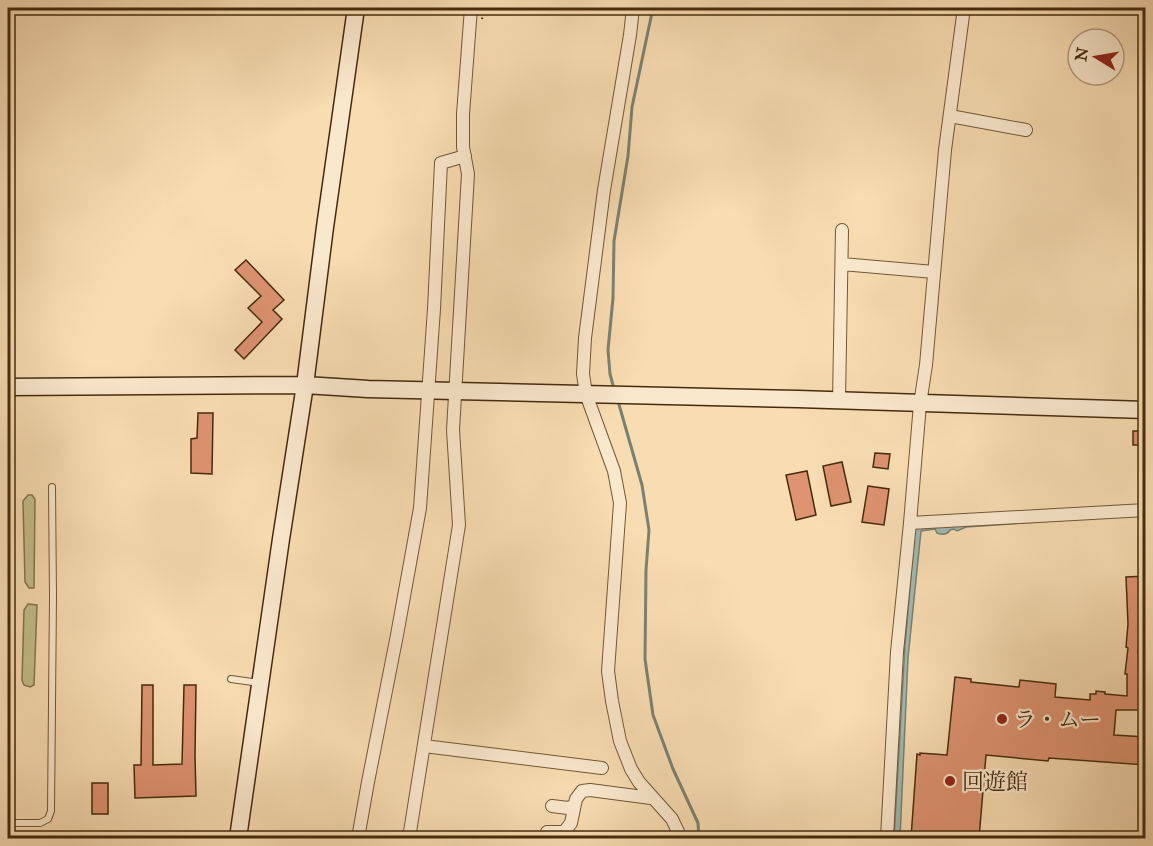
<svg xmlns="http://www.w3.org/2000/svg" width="1153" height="846" font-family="'IM FELL Great Primer','Noto Serif JP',serif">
<rect width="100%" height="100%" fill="#f8dcb2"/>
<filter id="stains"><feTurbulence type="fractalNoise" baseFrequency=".00333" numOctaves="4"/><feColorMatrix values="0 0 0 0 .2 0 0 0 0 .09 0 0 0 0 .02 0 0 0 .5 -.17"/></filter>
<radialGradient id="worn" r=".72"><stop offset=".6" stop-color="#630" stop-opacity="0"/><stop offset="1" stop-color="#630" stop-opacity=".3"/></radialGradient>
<!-- green -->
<path fill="#c3bf88" stroke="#84754b" stroke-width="1.5" d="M28,495H32L35,499L34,588H29L25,582L23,501Z
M28,604L37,605L34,685L30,687L24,685L22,680L24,610Z"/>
<!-- water -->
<path fill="#9fbab4" stroke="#7b8172" stroke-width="1.5" d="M1082,519L966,527L957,531L954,529L950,530C947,535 942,535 937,533L935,529L921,531L908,658L900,838H894L905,646L915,527Z"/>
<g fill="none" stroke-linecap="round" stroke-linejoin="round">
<!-- stream -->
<path stroke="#7b8172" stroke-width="3" d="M614,389L610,374L608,350L613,298L614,241L628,156L632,107L653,8
M618,401L642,485L649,530L646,570L645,659L653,715L673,769L698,823L699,838"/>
</g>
<!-- building -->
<path fill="#de9371" stroke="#452b0e" stroke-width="1.5" d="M246,260L284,300L273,310L282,319L244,359L235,350L262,322L248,308L261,296L235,270Z
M198,413H213L212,474L191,473V439L197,438Z
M1133,431H1146V445H1133Z
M875,453L890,454L888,469L873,467Z
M842,462L851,502L831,506L823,466Z
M807,471L816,515L796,520L786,475Z
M868,486L889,489L884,525L862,522Z
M1146,576V623H1141L1138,653H1142L1139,685H1146V710H1116L1114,735L1146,737V765L1049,758L1048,761L986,755L979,838H911L917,754L920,755V753L947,755L955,677L971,679V682L1019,687L1020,680L1056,684L1055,697L1090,700V694H1096V691L1105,692V694L1127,696V674H1125L1128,648L1126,647L1128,624L1126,577Z
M142,685H153V765L182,764L184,685H196L195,756L196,796L135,798L134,765H141Z
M92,783H108V814H92Z"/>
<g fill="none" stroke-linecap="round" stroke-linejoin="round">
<defs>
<path id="lane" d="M231,679L260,683
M8,823H40L48,819L51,811L53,596L52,487"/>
<path id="street" d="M633,8L630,35L604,190L585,338L583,374L586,394L614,471L620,503L608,671L612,701L620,741L631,769L639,782L672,819L681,838
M950,116L1026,130
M842,264L934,272
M839,401L842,230
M910,523L1146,510
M424,746L602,768
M552,806L568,808L574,806
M547,832H564L571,823L576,799L582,791L590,790L651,798
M358,838L368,782L397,635L420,508L434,309L441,163L465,156
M409,838L459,525L453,430L468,174L463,147V114L471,8
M887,838L897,652L910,523L920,404L926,365L945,150L964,8"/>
<path id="secondary" d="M8,387L305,385L368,389L798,399L1146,410
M238,838L281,539L305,385L325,227L356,8"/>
</defs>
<!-- lane casing -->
<use href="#lane" stroke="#725737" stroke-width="8"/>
<!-- street casing -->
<use href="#street" stroke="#725737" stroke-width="14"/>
<!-- secondary casing -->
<use href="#secondary" stroke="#452b0e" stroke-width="19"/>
<!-- path -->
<path stroke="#452b0e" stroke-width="2" stroke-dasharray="1.5 3" stroke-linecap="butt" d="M482,19L485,8"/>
<!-- lane -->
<use href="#lane" stroke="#fae8cd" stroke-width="6"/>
<!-- street -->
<use href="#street" stroke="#fae8cd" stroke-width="12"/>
<!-- secondary -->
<use href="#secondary" stroke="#fae8cd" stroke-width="16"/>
</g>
<!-- markers -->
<g fill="#8f2418" stroke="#fae8cd" stroke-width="2">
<circle cx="1002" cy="719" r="6"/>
<circle cx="950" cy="781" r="6"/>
</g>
<g text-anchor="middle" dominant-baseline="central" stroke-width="4.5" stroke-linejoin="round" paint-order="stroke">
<!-- poi labels -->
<g font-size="22" fill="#452b0e" stroke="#fae8cd" text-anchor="start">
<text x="1014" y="719">ラ・ムー</text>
<text x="962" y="781">回遊館</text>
</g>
</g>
<!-- margin -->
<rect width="1153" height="846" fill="none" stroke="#f8dcb2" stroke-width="30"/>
<rect x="9" y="9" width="1135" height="828" fill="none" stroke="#452b0e" stroke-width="3"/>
<rect x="15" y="15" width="1123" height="816" fill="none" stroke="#452b0e" stroke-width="1.5"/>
<!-- north arrow -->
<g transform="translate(1096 57) rotate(281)"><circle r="28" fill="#fae8cd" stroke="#b29c81" stroke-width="1.5"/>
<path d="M0-4.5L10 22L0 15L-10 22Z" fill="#8f2418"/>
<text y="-9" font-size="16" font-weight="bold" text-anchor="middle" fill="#452b0e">N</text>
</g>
<rect width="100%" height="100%" filter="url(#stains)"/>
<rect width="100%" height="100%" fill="url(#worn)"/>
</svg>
